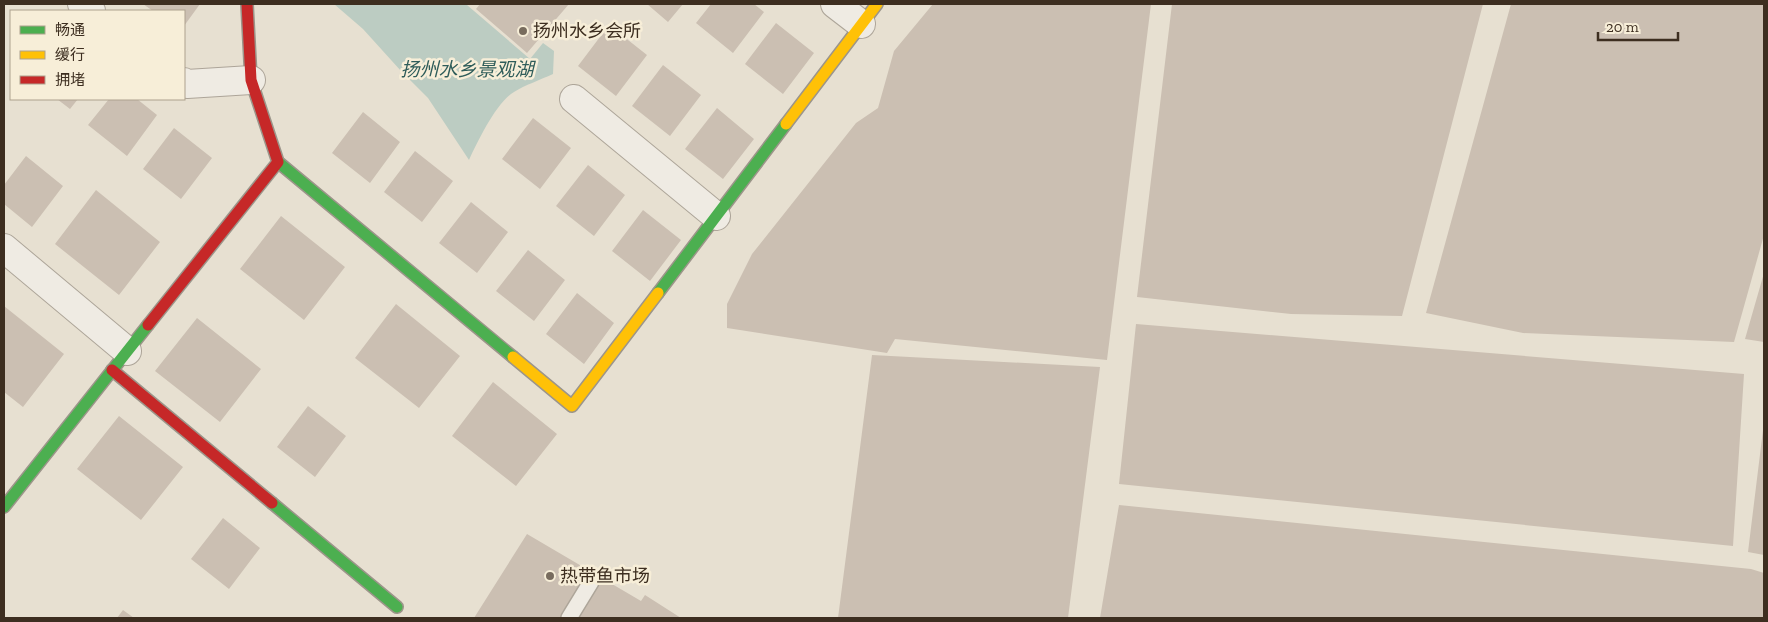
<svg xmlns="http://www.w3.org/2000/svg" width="1768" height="622" font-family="'Zilla Slab','Noto Sans SC',serif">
<rect width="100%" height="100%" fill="#e7e0d1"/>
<!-- water -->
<path fill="#bcccc2" d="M334,4H467V5L530,59L543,43L554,51L553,74C540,80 525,85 514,92C496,103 478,141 469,160L428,98L401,71L363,29Z"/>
<!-- building -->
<path fill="#cbbfb2" d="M143,4H200L184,26V11H153Z
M480,4H569L527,53L476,9Z
M647,4H683L668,22Z
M711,4H754L764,12L733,53L696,23Z
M933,4H1151L1107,360L895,339L887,353L727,328V304L752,254L856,123L878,108L894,51Z
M1172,4H1483L1402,316L1291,314L1137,297Z
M1511,4H1764V235L1734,342L1523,333L1426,313Z
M776,23L814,53L783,94L745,64Z
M609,25L647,55L616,96L578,66Z
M663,65L701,95L670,136L632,106Z
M57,99H78L70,109Z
M109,99H137L157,115L127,156L88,125Z
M717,108L754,139L723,179L685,149Z
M363,112L400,142L370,183L332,153Z
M533,118L571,148L540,189L502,159Z
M174,128L212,158L181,199L143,169Z
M415,151L453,181L422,222L384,192Z
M26,156L63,186L32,227L4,204V185Z
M588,165L625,195L594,236L556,206Z
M96,190L160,242L119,295L55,244Z
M471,202L508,232L477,273L439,243Z
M643,210L681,240L650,281L612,251Z
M281,216L345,267L304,320L240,269Z
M528,250L565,280L534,321L496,291Z
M1764,273V342L1745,339Z
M577,293L614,323L584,364L546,334Z
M396,304L460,356L419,408L355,358Z
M4,306L64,354L23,407L4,392Z
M197,318L261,369L220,422L155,371Z
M1136,324L1744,374L1733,546L1119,484Z
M872,355L1100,367L1068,618H838Z
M493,382L557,434L516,486L452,436Z
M308,406L346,436L315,477L277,447Z
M119,416L183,467L141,520L77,469Z
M1763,430H1764V555L1748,552Z
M1119,505L1751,569L1764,573V618H1100Z
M223,518L260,548L229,589L191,559Z
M527,534L641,601L645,595L681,618H474Z
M123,610L134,618H117Z"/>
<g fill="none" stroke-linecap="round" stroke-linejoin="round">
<defs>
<path id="lane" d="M569,618L591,582"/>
<path id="street" d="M82,4L91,11
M835,4L861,24
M184,82L187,84L251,80
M574,99L716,216
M4,248L127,351"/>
<path id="fast" d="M278,162L513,357
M658,293L786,124
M272,503L397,607
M4,507L148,325"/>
<path id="slow" d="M786,124L877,4
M513,357L572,406L658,293"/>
<path id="jam" d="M148,325L278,162L251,80L247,4
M112,370L272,503"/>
</defs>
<!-- lane casing -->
<use href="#lane" stroke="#ada599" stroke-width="18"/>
<!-- street casing -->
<use href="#street" stroke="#ada599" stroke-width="30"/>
<!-- fast casing -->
<use href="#fast" stroke="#9c958a" stroke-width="14"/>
<!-- slow casing -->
<use href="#slow" stroke="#9c958a" stroke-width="14"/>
<!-- jam casing -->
<use href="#jam" stroke="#9c958a" stroke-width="14"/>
<!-- lane -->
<use href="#lane" stroke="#efebe3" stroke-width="15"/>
<!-- street -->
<use href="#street" stroke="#efebe3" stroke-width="28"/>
<!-- fast -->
<use href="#fast" stroke="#4caf50" stroke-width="11"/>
<!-- slow -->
<use href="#slow" stroke="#ffc107" stroke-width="11"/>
<!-- jam -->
<use href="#jam" stroke="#c62828" stroke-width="11"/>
</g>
<!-- markers -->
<g fill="#786c5e" stroke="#f7eed8" stroke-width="2">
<circle cx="523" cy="31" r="5"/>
<circle cx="550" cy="576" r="5"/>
</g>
<g text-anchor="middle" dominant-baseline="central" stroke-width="5" stroke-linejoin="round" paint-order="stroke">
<!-- poi labels -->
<g font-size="18" fill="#3d2e20" stroke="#f7eed8" text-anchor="start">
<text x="533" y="31">扬州水乡会所</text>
<text x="560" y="576">热带鱼市场</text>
</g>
<!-- water labels -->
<g font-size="19" font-style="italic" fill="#2f5d5a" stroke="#f7eed8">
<text x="467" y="69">扬州水乡景观湖</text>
</g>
</g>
<!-- border -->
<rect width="1768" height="622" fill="none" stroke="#3d2e20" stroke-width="10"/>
<!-- legend -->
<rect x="10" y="10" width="175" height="90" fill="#f7eed8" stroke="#ada18e"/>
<rect x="20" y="26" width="25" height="8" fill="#4caf50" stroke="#ada18e"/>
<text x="55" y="35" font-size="15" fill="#3d2e20">畅通</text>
<rect x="20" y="51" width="25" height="8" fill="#ffc107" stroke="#ada18e"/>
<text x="55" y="60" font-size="15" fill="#3d2e20">缓行</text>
<rect x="20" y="76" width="25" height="8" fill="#c62828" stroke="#ada18e"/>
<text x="55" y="85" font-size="15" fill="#3d2e20">拥堵</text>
<!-- scale -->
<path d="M1598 32v8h80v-8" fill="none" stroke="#3d2e20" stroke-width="2.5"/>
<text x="1606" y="32" font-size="15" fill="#3d2e20" stroke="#f7eed8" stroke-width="4" paint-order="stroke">20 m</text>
</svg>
